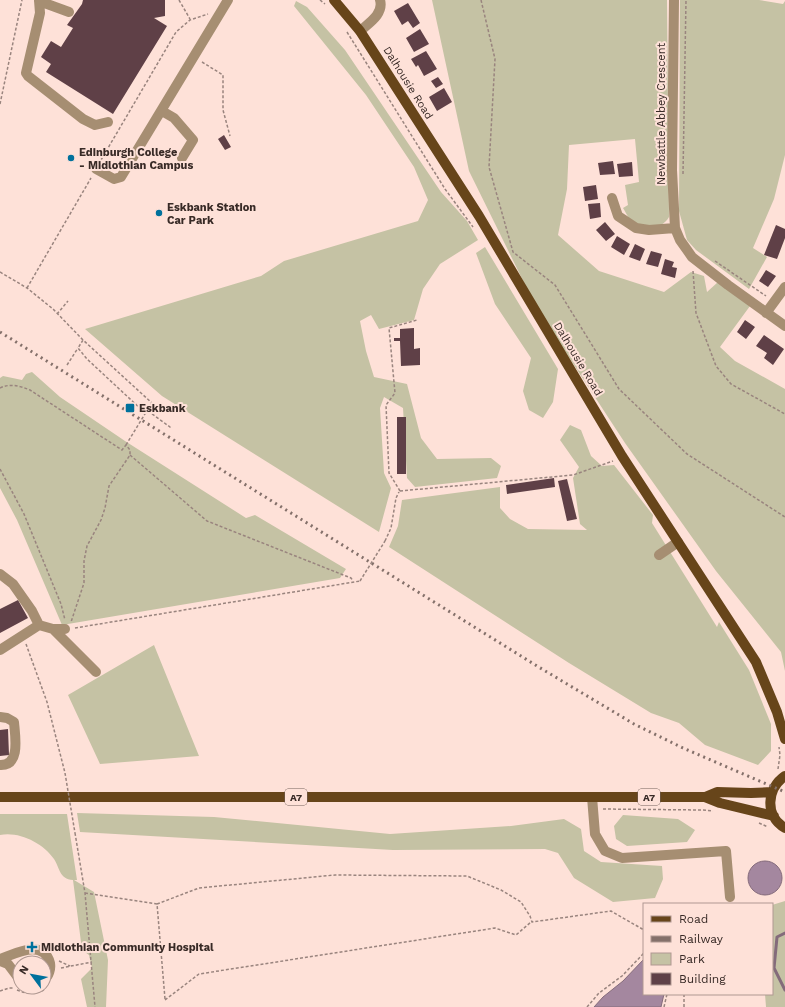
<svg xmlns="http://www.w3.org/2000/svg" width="785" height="1007" font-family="'Work Sans',sans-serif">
<rect width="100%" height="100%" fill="#fee1d8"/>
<!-- green -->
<path fill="#c5c2a4" d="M432,0H667L669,217C661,231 642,229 630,219C627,216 625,211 623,208L628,205L625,185L639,182L635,139L569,145L567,189L558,235L599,271L664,292L691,272L704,276L707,292L718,282L750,306L720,347L735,361L785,389V671L781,652L716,571L625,443L536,307L469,171Z
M680,0H759L783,4L785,1V155L774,199L753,248L767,257L749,289L696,250L687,240L679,211Z
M296,1L307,7L345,50L441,192L467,221L478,240L440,264L423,289L414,320L379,329L371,315L360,321L366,351L374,377L407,384L421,438L437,459L491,458L501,466L497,478L415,487L407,478L403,408L384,397L380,408L384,473L391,488L379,532L162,396L85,329L261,276L284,261L418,221L428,200L414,167L366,95L294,6Z
M485,247L558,369L553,402L543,418L529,410L523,391L531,358L495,304L476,253Z
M32,372L60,397L125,441L246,518L255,515L346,569L340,578L62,625L17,520L0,488V378L3,376L22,380L26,374Z
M570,425L581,430L591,456L602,466L614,465L653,515L652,523L717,627L719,622L749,670L771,724V751L758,765L705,745L679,723L651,713L569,663L389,547L398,526L402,500L500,487V508L510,519L528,529L587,530L580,524L573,478L579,467L560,440Z
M154,645L199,756L100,764L68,695Z
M77,813L214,817L390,834L511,826L564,819L581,829L584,851L601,862L662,866L663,879L655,898L613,902L574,878L558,853L545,849L393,850L80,832Z
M0,814H67L77,880H74L94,892L108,960L106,1007H87L81,979L92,968L89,955L82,950L73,880C59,879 60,868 54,859C43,843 19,831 0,835Z
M623,815L678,819L695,830L687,842L627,846L616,839L614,826Z
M785,901V1007H766L765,994H772V905Z"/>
<!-- water -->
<path fill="#a4879f" stroke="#846b7b" d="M748 878a17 17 0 1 1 34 0a17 17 0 1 1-34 0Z
M644,959V994H664L661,1007H594L603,997L623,981Z"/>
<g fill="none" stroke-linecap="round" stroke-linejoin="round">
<!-- stream -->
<path stroke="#846b7b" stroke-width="3" d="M785,933L777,937L774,968L785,990"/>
</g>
<!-- building -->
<path fill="#5f4047" d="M83,0H165V16L154,18L167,26L113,114L46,72L51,64L41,57L51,41L61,47L73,28L67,25L82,4Z
M408,3L420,23L413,28L408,21L402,25L394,11Z
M420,29L429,44L414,52L406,38Z
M426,51L437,69L424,76L418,65L416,67L411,59Z
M438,77L443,84L436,88L431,81Z
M444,88L452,102L437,111L429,97Z
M224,135L231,147L225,150L218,139Z
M613,161L615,174L600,175L598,163Z
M632,162L633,176L619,177L617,164Z
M596,185L598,199L585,201L583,187Z
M600,203L601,217L590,219L588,204Z
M605,222L615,234L606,241L596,230Z
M776,225L785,229V238L777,259L764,255Z
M617,236L630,244L624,255L611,247Z
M635,244L645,249L640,261L629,257Z
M651,251L662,254L658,267L646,264Z
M665,259L674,262L672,267L677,268L675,278L661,274Z
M766,270L776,276L768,287L759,281Z
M745,320L755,327L746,339L737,332Z
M414,328V349L420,348V365L401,366L400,341H394V338H400V329Z
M764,335L784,349L773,365L764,358L767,353L756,346Z
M397,417H406V474H397Z
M554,478L555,487L507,494L506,485Z
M567,479L577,519L567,521L558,481Z
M18,600L28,618L0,633V609Z
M8,729L9,755L0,756V730Z"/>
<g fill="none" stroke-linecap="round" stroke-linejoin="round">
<!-- path -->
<path stroke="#99847e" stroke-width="1.5" stroke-dasharray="3 2" stroke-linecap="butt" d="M179,0L190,19
M320,0L325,4
M481,0L495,59L489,167L513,252L555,285L619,389L687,454L785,517
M347,32L445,189L473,227
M202,62L223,75V110L230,136
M0,104L22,0
M101,160L176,32L190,20L208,14
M683,174L686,0
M715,261L766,296
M693,271L696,313L716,366L731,384L785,414
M0,272L27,288L53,309L83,340L152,403L151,404
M27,288L91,178
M57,314L68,301
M83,340L78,348L87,359L143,411
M67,365L78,348
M0,388C10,383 20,386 30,390L122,450L126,445L130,450V455L109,486L105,508L101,520L87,546L84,561V583L71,622
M148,411L170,427L169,428
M130,455L207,521L351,578L353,581
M0,469L24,514L61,604L65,620
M400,491L573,475L613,461
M400,491L389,473L386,405L395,393L389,328L417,320
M385,541L391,528L396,498L399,492
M75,628L360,581
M26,644L47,702L65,773
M778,769L780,755L779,747
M603,809L703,810L713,811
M759,823L768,827
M75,833L85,893L95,1007
M85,893L157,904L165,999
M157,904L199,888L335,875L467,876L501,890L521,902L530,916L532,922L611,911L644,930
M59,961L70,966
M61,968L92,962
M17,990C26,994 35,994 44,990
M0,991L9,988H14
M165,1000L199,974L495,928L516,935L531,922
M587,1007L599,993L622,976L644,953
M664,1007L667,994
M684,1007V994"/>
<!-- minor -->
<path stroke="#a68e72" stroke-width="10" d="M39,0L40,13L26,73L28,76L83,119L95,125L108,122
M674,0L672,170L675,228L680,240L692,257L728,285L785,326
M39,1L69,12
M360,31C369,23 384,14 380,0
M162,111L174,118L193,140L182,158
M96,169L114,179L121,177L228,0
M612,198L618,216L636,228L649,230L675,228
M766,313L785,287
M659,555L678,542
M0,574L13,584L32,611L39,625
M53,629L96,672
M0,650L39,625L53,629H65
M0,717L7,718L14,722C15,736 21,766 0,765
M592,797L595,834L605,851L622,858L726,851L730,897
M0,959C15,954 43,938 50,963C51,969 49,976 44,980
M0,961L8,964L20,980"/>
<!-- major -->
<path stroke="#67451a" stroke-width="10" d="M334,0L360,31L479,216L622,456L756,662L777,712L785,739
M785,776C767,788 764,816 785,828
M0,797H705L717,792L751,793L772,792
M705,797L720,803L774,816"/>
<!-- rail -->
<path stroke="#84706a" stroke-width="3" stroke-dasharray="2 4" stroke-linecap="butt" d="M0,332L537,666L634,724L683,748L785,792"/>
<!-- path-bridge -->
<path stroke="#99847e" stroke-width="1.5" stroke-dasharray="3 2" stroke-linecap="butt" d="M126,445L151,404
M360,581L385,541
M65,773L75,833"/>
</g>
<!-- markers -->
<g fill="#00719c" stroke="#fee1d8" stroke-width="1.5">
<circle cx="71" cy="158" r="4"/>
<circle cx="159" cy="213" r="4"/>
<rect x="125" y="403" width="10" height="10" rx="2"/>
<path d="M30 941h4v4h4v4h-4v4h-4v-4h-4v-4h4z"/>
</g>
<g text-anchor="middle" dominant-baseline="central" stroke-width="4" stroke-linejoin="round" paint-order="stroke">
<!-- shield labels -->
<g fill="#fee1d8" stroke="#73615b" stroke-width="1">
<rect x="285" y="789" width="22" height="16" rx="3"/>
<rect x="638" y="789" width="22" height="16" rx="3"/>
</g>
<g font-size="10" font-weight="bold" fill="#382a26">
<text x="296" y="797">A7</text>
<text x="649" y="797">A7</text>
</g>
<!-- street labels -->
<g font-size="11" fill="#382a26" stroke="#fee1d8">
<text transform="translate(408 83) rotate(58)">Dalhousie Road</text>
<text transform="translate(661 114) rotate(-90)">Newbattle Abbey Crescent</text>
<text transform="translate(578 359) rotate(59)">Dalhousie Road</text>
</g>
<!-- poi labels -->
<g font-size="11" font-weight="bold" fill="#382a26" stroke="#fee1d8" text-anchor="start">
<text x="79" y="152">Edinburgh College<tspan x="79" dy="13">- Midlothian Campus</tspan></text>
<text x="167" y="207">Eskbank Station<tspan x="167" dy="13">Car Park</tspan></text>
<text x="139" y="408">Eskbank</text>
<text x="41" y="947">Midlothian Community Hospital</text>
</g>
</g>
<!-- legend -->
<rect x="643" y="903" width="130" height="92" fill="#fee1d8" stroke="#af9891"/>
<rect x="651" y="916" width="20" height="6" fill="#67451a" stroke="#af9891"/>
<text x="679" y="923" font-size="12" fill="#382a26">Road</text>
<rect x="651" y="936" width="20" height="6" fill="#84706a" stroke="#af9891"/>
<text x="679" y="943" font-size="12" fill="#382a26">Railway</text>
<rect x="651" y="953" width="20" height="12" fill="#c5c2a4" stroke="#af9891"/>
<text x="679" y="963" font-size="12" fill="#382a26">Park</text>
<rect x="651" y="973" width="20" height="12" fill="#5f4047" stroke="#af9891"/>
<text x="679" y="983" font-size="12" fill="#382a26">Building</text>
<!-- north arrow -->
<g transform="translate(32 975) rotate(302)"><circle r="19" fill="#fee1d8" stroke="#af9891"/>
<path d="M0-3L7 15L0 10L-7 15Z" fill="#00719c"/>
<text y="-6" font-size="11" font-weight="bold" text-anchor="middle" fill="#382a26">N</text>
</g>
</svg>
